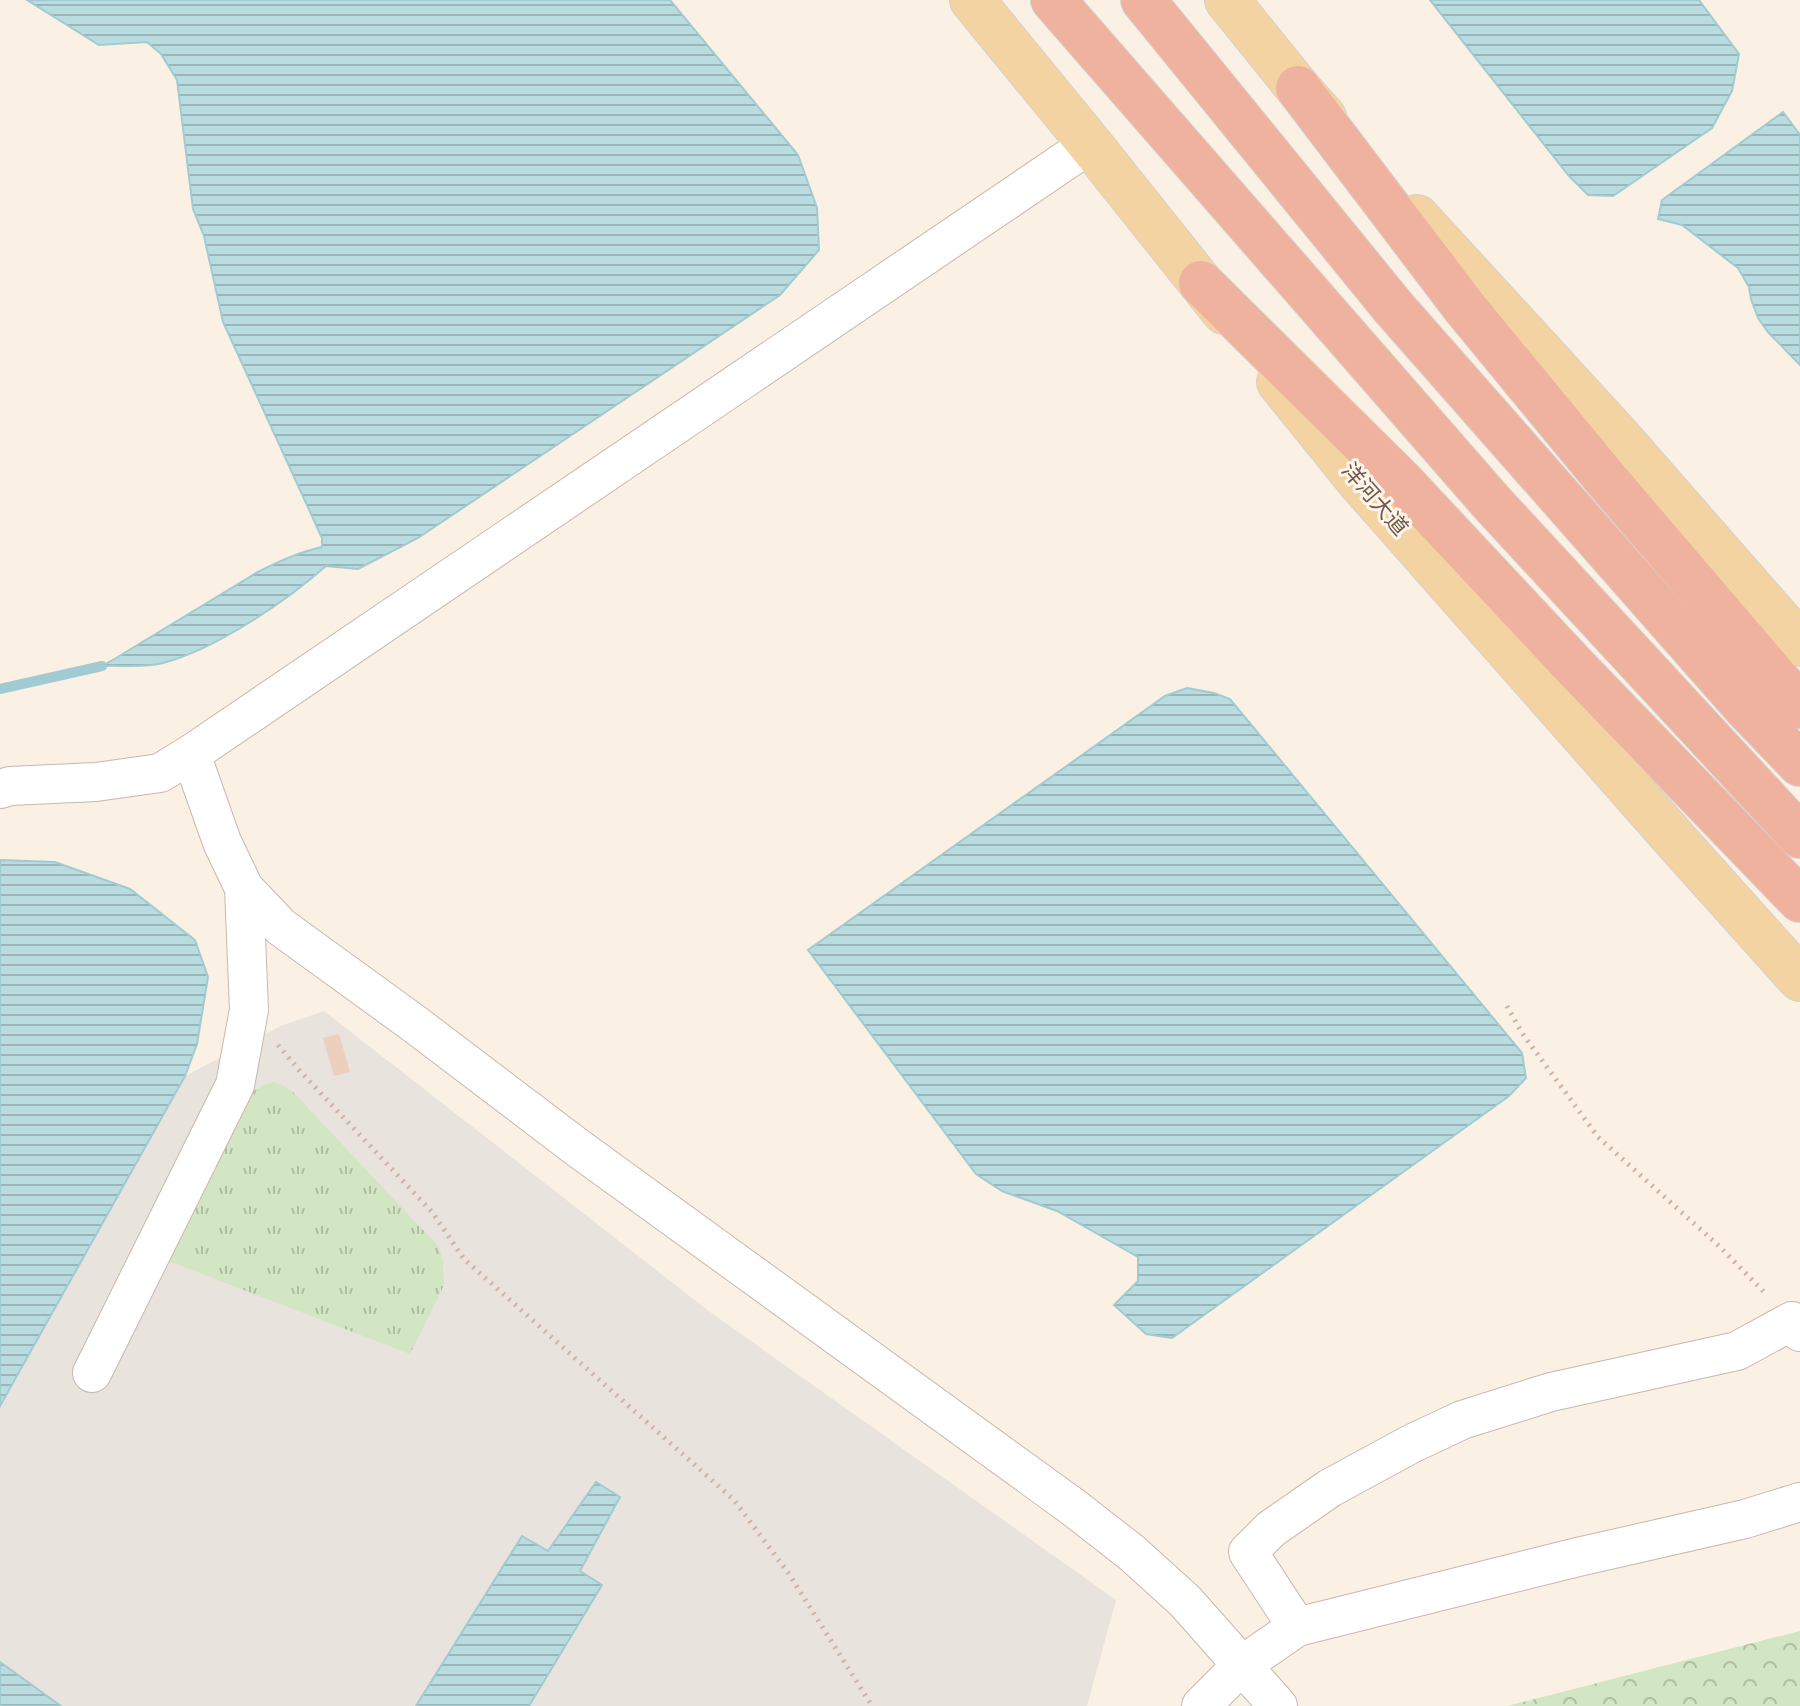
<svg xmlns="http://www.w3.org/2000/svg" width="1800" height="1706" font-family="'Fira Sans Condensed','Noto Sans SC',sans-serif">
<defs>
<pattern id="grass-tufts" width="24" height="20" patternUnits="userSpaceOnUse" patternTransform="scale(2)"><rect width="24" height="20" fill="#d2e6c3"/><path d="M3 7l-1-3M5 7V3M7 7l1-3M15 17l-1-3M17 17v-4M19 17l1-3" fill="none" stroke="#afbda0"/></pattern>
<pattern id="forest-crowns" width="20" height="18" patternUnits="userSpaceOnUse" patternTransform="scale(2)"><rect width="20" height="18" fill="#d2e6c3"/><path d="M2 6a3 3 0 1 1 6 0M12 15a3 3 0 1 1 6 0" fill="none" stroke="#afbda0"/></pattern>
<pattern id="water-rules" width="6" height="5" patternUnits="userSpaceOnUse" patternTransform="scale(2)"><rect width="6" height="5" fill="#b9dce1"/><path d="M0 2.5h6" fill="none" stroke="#9bb5b8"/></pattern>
</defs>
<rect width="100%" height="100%" fill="#faf0e3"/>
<!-- industrial -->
<path fill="#e9e3dd" d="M324,1011L710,1312L1116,1600L1087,1706H61L0,1662V1406L185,1076L281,1026Z"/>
<!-- grass -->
<path fill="url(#grass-tufts)" d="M273,1082L282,1085L294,1093L439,1247L443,1262L444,1285L410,1354L166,1260L251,1093L262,1086Z"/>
<!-- forest -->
<path fill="url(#forest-crowns)" d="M1800,1631V1706H1507Z"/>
<!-- water -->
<path fill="url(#water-rules)" stroke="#a1cbd2" stroke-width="2" d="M27,0H670L798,155L817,208L819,250L780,295L418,538L358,569L326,566C285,602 216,649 163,663C145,668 121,665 102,666L116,658L256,573C277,562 299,552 322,547V538L223,322L204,236L193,209L177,80L161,54L147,42L99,45Z
M1430,0H1699L1739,54L1732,91L1712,128L1613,196L1588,195L1569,176Z
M1783,112L1800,135V365L1768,332L1758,318L1751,299L1749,287L1738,268L1682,225L1658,219L1662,200Z
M1187,688L1214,693L1230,699L1522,1053L1526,1078L1509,1096L1172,1338L1146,1334L1114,1305L1138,1281V1257L1057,1211L1002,1191L976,1174L808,950L1165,696Z
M0,860L55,862L130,889L195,940L208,977L197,1044L185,1076L0,1406Z
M596,1482L620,1497L580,1571L602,1585L529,1706H416L522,1536L548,1551Z
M0,1662L61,1706H0Z"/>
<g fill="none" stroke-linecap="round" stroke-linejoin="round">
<!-- stream -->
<path stroke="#a1cbd2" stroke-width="10" d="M0,689L102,666"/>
</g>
<!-- building -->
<path fill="#edcfbd" d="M339,1034L350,1072L334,1076L323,1038Z"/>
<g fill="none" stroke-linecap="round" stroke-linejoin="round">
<defs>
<path id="minor" d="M191,754L222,842L244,888L281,927L416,1025L578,1148L1073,1507L1132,1553L1185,1601L1278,1706
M0,789L10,786L96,782L160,773L191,754L1090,144
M92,1373L235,1085L249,1010L244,888
M1297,1627L1248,1552L1271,1529L1330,1488L1411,1444L1462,1420L1551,1392L1737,1351L1792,1321L1800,1332
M1201,1706L1242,1665L1297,1627L1578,1557L1745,1519L1800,1502"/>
<path id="major" d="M972,0L1090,144L1224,312
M1227,0L1298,88L1324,117
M1417,217L1617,435L1800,644
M1279,382L1359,481L1671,835L1800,979"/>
<path id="highway" d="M1053,0L1492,503L1800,836
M1143,0L1393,307L1746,708L1800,764
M1298,88L1465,308L1605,478L1800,706
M1201,283L1402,482L1576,668L1800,900"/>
</defs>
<!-- minor casing -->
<use href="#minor" stroke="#c9b8ab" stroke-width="40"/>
<!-- major casing -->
<use href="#major" stroke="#d7d0cd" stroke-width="46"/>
<!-- highway casing -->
<use href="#highway" stroke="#d7d0cd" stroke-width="46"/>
<!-- path -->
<path stroke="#d1b2a1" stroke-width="5" stroke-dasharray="2 6" stroke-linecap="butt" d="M1507,1006L1522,1033L1598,1137L1719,1246L1767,1295
M278,1045L299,1070L432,1212L464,1259L734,1500L789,1574L872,1706"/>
<!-- minor -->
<use href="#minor" stroke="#fff" stroke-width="38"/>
<!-- major -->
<use href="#major" stroke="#f3d3a1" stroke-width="44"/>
<!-- highway -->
<use href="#highway" stroke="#efb29f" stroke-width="44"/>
</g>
<g text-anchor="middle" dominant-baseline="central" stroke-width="6" stroke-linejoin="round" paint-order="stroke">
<!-- street labels -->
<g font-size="22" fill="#6f574b" stroke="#fdf5e9">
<text transform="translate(1375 499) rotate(49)">洋河大道</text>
</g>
</g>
</svg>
